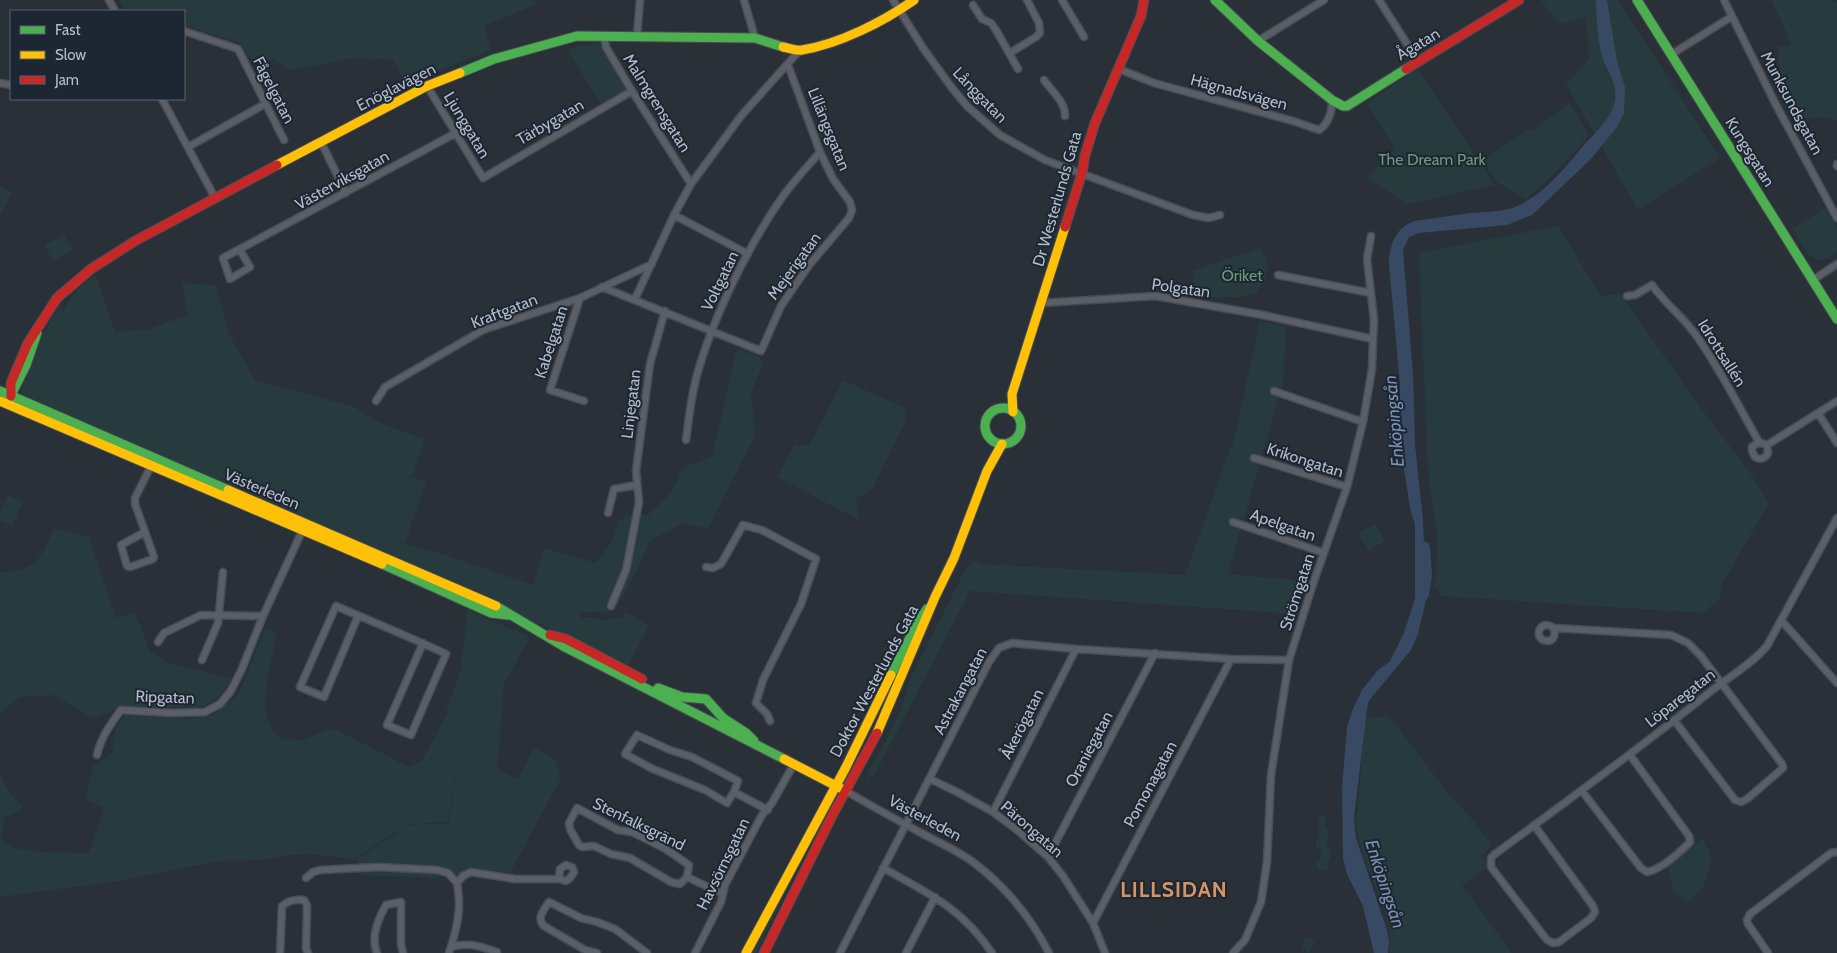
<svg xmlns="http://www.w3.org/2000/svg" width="1837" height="953" font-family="Cabin,sans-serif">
<rect width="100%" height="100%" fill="#2a3038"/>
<!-- green -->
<path fill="#273a3e" d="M119,0H537V4L484,26L491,50L406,84L393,60L355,58L290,70L273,59L254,64L240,43L184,25V11H126Z
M1543,0H1618L1720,158L1638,210L1566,84L1589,59L1586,17L1560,24L1541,1Z
M1771,0H1829L1837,3V121L1823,117L1792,119L1781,100L1778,47L1790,46L1786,31Z
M599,42L626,89L601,104L567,49Z
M1417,68L1495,185L1407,204L1367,178L1395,148L1367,104Z
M1570,103L1589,135C1569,159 1550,180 1526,199L1498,183L1482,161L1527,130H1533Z
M0,186L12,192L1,214H0Z
M1825,208L1837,228V252C1833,254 1828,259 1823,260C1808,263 1799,239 1793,228Z
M1558,226L1601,296L1620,293L1700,407L1749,471L1769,503L1722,584L1720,599L1702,613L1439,596V590L1435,587L1438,542L1428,473L1419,253Z
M64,235L73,250L53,261L44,245Z
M1261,248C1272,269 1268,275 1256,293L1238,297H1208L1195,290L1193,271L1224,260Z
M96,275L115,332L146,330L187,315L182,283L216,285L229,334L255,380L355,407C376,423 400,431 425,439L412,477L426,481L406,540L403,544L439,553L533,585L544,548L596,563L611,543L619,520L629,515H648L671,493L684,467L712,457L737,348L759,357L763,363L751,393L755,436L708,529L684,523L651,540L626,592L616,607L606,613L590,612L579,614L580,618L588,617L604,620L623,617L625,612L649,625L627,668L540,623L532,622L233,489C229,482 223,481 215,482L27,400C22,394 21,390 23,382L44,332L64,298L61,308L63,312C69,297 82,283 96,275Z
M1260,321L1286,326L1283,382L1228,574L1304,581L1295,614L970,591L873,778L870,776L865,785L868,772L887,739L902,707L909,682L966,568L975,561L981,564L1185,575L1234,438L1232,449Z
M843,380L905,408L906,420L873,488L856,499L859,516L857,519L777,477L795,444L800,446L805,444L809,446Z
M8,495L23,502L12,526L0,521V513Z
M1376,524L1385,541L1369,551L1358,533Z
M54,528L89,537L116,618L135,613L150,651L166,662L232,679C221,694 216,702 198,708L122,706L108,713L93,718L53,695L20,697L0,713V572C35,572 42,558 54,528Z
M467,610L530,637L504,684L497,769L518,779L534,748L555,759L561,778L510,873L472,868L458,875L436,878L358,875L357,859L404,828L411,825L449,823L459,754L448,822L411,824L395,832L355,859L310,854L281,856L265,860L218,861L119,881L0,897V774L8,790L22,807L15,813L4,818L1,840L15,848L42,852L89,853L104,808L88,801L86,798L93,766L112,754L116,726L126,715L189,719L213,715L239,694L265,628L276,631C274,660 260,691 268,720C270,727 276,733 281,739L302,740L327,730H337L409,767L422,761L449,710L446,709L463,666L460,659L464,647Z
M1389,716L1451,797L1472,819L1492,845L1483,856L1487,867L1462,885L1512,953H1390L1389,925L1360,845L1356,825L1365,718Z
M1326,815L1325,828L1329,829L1327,849H1330V861H1328L1327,870L1317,869V860H1320L1321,849H1316V839H1319L1318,816Z
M1703,838L1712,859L1703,888L1688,902L1673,891L1668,867Z
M810,841L811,842L756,953H753Z
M1305,937L1315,941L1309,953L1301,948Z"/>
<!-- water -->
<path fill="#384963" d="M1596,0H1607L1617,61L1625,87L1624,113L1617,127L1591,159L1532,215L1507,225L1419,233L1409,237L1403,250L1413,374L1415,444L1423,521L1426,600L1418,634L1411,650L1368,702L1354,817L1356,838L1387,930L1389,942L1388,953H1374L1363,906L1347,874L1343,858L1342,788L1347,727L1352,711L1362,690L1377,671L1390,661L1404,633L1415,598V525L1410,508L1400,443V384L1389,265C1388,250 1395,229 1410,223C1415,220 1423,220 1429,219C1442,217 1456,215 1470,213C1485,212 1502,212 1515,207C1544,195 1564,169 1583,146C1595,133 1612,118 1615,100C1618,81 1605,70 1601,53C1598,37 1596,16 1596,0Z"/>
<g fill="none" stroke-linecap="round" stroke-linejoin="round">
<!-- river -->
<path stroke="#384963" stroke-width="14" d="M1422,594L1425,575L1423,548"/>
<defs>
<path id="street" d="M109,0L115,11
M744,0L755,38
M893,0L923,48L952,88L967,106L1000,135L1045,160L1193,215L1209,218L1220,215
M1062,0L1084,37
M1379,0L1418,61
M1724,0L1776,105L1837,218
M973,5L982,19L991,23L996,30L1018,69
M184,31L238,49L284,140
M604,36L606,47L632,91L691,184
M637,36L640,0
M1258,41L1324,0
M1010,53L1036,37L1040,33L1039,23L1027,0
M1672,54L1731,17
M1119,69L1154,83L1293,121L1319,130C1329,123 1332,113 1332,100
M1044,80C1051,90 1066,103 1065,116
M0,83L11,85
M427,86L483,178L632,91
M162,99L215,198
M321,142L346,193
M188,147L265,104
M1837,164V166
M674,215L748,254
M240,250L250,267L230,279L223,258L456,133
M1278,275L1371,293
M1813,280L1837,264
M602,287L761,351L781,306L810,264L849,218L852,210L850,202L833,179L820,152L788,65
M1627,296L1635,295L1652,285C1666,305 1685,318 1698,338C1721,371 1739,407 1759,442L1752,447V451L1755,457C1760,460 1765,459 1768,453L1767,445
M580,298L550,390L584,401
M635,299L674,215L691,184L741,116L799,51
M1041,303L1155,296L1263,315L1373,339
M1274,391L1363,422
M376,401L385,387L483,330L580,298L652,264
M1818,413L1837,443
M686,440C689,418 691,396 697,375C713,317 748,246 783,196C794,181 808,166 820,152
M1759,442L1767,445L1837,401
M1254,458L1347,487
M608,513L614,489L637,485
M1233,522L1324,553
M145,532L121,545L127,566L130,567L153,559L154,557L135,504V498L153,462
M706,567L713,568L721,564L743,525L762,530L816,559L801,604L763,680L756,703L767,714L770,721
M611,606L626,570L639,502L636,471L650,364L665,311
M358,616L324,697L300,687L336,606C373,622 410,637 446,654L411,735L387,725L423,643
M1781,620L1837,683
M1554,628C1559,648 1533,642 1540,629C1544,623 1550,625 1554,628L1671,635L1688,643L1701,656L1782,764L1783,768L1747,799L1741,802L1735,800L1674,720
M158,642L164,633L201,615L263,616
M202,660L218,623L223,572
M97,755C101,737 110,725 121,710L173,713L205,712L220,704L230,692L241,671L263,616L304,527
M930,779L957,792L993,812L1017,830L1048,857L1063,876L1093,923L1105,953
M846,791C871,806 897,820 923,834C940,843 958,851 973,862C1005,886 1031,918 1049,953
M1582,791L1641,868L1647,872C1662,869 1679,853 1690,842L1689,836L1630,755
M734,792L727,803L705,790L653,769L625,754L637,735L670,750L692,757L738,781L734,792L768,810
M993,812L1076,649
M1534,825L1593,906L1595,912L1591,918L1559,942L1553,943L1547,940L1491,867V858L1495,854C1566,802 1636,751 1705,696C1725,679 1750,666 1767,646L1837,518
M1048,857L1155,653
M883,868C928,893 963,909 992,953
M687,877L680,884L671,882L630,858L611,854L594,846L582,847L579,845L570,829L569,823L577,808L618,830L632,832L664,848L689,865L687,877L723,894
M306,878L313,872L320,870L378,867L437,870L448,873L457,883
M1093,923L1231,659
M451,947C470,942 479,946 497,952
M280,953L282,906C289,900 296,899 304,900L307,905L306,949L308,953
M377,953C370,937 378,919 386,905L401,902V944L403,953
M449,953C457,929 462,908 457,883L463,876L471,872L515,879H559L566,881L570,878L574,872L572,867L566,865L560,869L559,879
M597,953L585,950L544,926C536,918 544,910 549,902L581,918L597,922L615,929L647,953
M695,953L721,902L725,885L762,815L772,803L794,764
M840,953L989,662L999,648L1012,643L1076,649L1231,659L1289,660
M906,953L935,897
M1233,953L1245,940L1261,902L1267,862L1271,775L1289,660L1313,584L1347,487L1363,422L1372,369L1373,339L1374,320L1367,259L1371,236
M1768,953L1748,924L1747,920L1750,914L1831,853L1837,852"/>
<path id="fast" d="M1215,0L1258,41L1332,100L1343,106H1347L1406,69
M1637,0L1837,319
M460,73L494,59L577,36L755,38L783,47
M0,391L228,490
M11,395L26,365L37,333
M985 426a18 18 0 1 1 36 0a18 18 0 1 1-36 0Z
M382,564L491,613L508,615
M496,606L563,646L784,759
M891,675L919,620L927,609
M658,688L682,697L706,699L723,718L746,733L754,741"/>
<path id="slow" d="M783,47C789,48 796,51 802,50C839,44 883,22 914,0
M277,165L427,86L460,73
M0,401L382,564
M1013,412L1012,394L1065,227
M228,490L496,606
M877,733L935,597L954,558L987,471L1002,444
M784,759L846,791
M746,953L846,767L891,675"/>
<path id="jam" d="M1406,69L1519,0
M1065,227L1082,173L1085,155L1095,123L1141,16L1144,0
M11,396V383L28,343L57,298L91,269L135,241L277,165
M550,635L566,639L642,679
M764,953L832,816L877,733"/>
</defs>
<!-- street casing -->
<use href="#street" stroke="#484c53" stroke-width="9"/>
<!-- fast casing -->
<use href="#fast" stroke="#484c53" stroke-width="11"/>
<!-- slow casing -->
<use href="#slow" stroke="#484c53" stroke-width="11"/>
<!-- jam casing -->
<use href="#jam" stroke="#484c53" stroke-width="11"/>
<!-- street -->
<use href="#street" stroke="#5a5e66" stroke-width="6"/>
<!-- fast -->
<use href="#fast" stroke="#4caf50" stroke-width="9"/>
<!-- slow -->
<use href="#slow" stroke="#ffc107" stroke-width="9"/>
<!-- jam -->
<use href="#jam" stroke="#c62828" stroke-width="9"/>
</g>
<g text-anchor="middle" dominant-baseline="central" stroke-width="4" stroke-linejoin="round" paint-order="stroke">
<!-- street labels -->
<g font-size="16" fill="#b4bcc9" stroke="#1d2633">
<text transform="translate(1418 44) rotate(-31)">Ågatan</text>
<text transform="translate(396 87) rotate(-27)">Enöglavägen</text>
<text transform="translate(274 90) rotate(63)">Fågelgatan</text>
<text transform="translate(1239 92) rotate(15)">Hägnadsvägen</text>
<text transform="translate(980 95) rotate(46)">Långgatan</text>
<text transform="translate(657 103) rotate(58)">Malmgrensgatan</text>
<text transform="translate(1792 103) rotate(62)">Munksundsgatan</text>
<text transform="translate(550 122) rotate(-30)">Tärbygatan</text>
<text transform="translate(467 125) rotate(59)">Ljunggatan</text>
<text transform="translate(829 129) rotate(68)">Lillängsgatan</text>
<text transform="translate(1750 152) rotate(58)">Kungsgatan</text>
<text transform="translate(342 180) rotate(-29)">Västerviksgatan</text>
<text transform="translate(1057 199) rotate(-74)">Dr Westerlunds Gata</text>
<text transform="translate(794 266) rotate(-54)">Mejerigatan</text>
<text transform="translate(720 281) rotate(-64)">Voltgatan</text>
<text transform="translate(1181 288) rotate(8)">Polgatan</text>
<text transform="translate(504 311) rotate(-21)">Kraftgatan</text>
<text transform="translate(551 342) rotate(-72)">Kabelgatan</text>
<text transform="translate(1722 353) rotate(58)">Idrottsallén</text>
<text transform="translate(631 404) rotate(-83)">Linjegatan</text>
<text transform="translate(1305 460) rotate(18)">Krikongatan</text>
<text transform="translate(262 489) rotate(23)">Västerleden</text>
<text transform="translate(1283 525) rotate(19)">Apelgatan</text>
<text transform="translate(1297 592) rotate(-72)">Strömgatan</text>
<text transform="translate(874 681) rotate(-62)">Doktor Westerlunds Gata</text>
<text transform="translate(960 691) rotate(-62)">Astrakangatan</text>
<text transform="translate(165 697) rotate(2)">Ripgatan</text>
<text transform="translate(1680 698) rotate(-38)">Löparegatan</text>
<text transform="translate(1022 724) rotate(-63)">Åkerögatan</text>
<text transform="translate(1089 749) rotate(-62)">Oraniegatan</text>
<text transform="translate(1150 784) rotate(-62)">Pomonagatan</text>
<text transform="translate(925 818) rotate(28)">Västerleden</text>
<text transform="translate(639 824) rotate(26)">Stenfalksgränd</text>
<text transform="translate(1032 829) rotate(41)">Pärongatan</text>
<text transform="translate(723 864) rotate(-64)">Havsörnsgatan</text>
</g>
<!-- park labels -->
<g font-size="16" fill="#6b9a76" stroke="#1d2633">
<text x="1432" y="159">The Dream Park</text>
<text x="1242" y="275">Öriket</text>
</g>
<!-- water labels -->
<g font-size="18" font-style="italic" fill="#7c92b1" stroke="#1d2633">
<text transform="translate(1394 421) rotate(-95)">Enköpingsån</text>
<text transform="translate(1385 884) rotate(72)">Enköpingsån</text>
</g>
<!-- district labels -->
<g font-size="21" font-weight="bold" letter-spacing="1" fill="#d59563" stroke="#1d2633">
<text x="1174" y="889">LILLSIDAN</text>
</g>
</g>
<!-- legend -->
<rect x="10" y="10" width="175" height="90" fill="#1d2633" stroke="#59626f"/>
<rect x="20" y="26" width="25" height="8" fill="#4caf50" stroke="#59626f"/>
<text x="55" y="35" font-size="15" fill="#b4bcc9">Fast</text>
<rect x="20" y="51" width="25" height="8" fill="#ffc107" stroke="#59626f"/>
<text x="55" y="60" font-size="15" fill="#b4bcc9">Slow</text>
<rect x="20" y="76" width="25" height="8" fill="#c62828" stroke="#59626f"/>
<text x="55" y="85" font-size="15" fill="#b4bcc9">Jam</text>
</svg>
